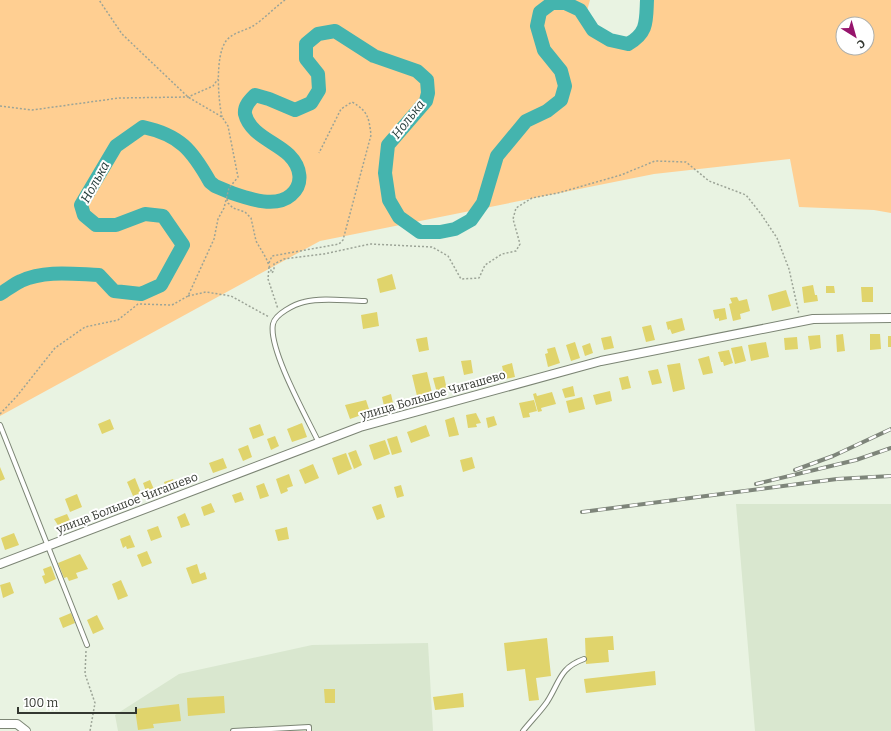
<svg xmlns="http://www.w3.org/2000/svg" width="891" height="731" font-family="Bitter,serif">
<rect width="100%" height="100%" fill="#e9f3e2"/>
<!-- built -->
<path fill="#d9e7cf" d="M736,504H891V731H755Z
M428,643L433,731H118L115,715L179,674L312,645Z"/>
<!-- green -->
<path fill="#ffcf92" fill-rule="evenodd" d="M0,0H590L585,18C596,35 609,40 628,44C648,33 646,20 647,0H891V213L874,210L799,207L790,159L654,174L320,241L0,416ZM843,24H867V48H843Z"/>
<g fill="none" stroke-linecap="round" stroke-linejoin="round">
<!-- river -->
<path stroke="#44b4ae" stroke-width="14" d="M229,192C247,198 275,209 291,195C304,184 301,167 289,155C276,142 250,135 245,114C244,106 250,100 255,95L269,99L295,110L311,103L319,90L318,74L306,59V44L318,34L335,31L374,56L417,71L427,80L428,93L426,101L388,145L385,173L389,200L399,217L420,232H440L455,229L471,220L483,203L497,156L526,121L547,111L561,100L565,86L561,71L544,50L537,26L540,12L552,3H565L580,10L593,30L610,40L628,44C648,33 646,21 647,0
M0,294C7,290 14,284 21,281C45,270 73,274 99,275L114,291L141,294L161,285L183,245L163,216L145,214L116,225H96L84,215L81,205L116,146L143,127C180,135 192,150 210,182L215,186L227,191"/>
</g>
<!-- building -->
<path fill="#e0d46c" d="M392,274L396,289L380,293L377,279Z
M813,285L815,295H817L818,301L804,303L802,287Z
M826,286H834L835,293H826Z
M861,287H873V302H862Z
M786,290L791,306L772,311L768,295Z
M737,297L739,301L747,299L750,311L740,314L741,319L733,321L729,304L732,303L730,298Z
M725,308L727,319L719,321V318L715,319L713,310Z
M377,312L379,326L363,329L361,315Z
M682,318L685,330L672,334L670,329L668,330L666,322Z
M651,325L655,340L646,342L642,327Z
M843,334L845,351L837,352L836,335Z
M870,334H880L881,349L870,350Z
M820,335L821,348L810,350L808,336Z
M611,336L614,348L604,350L601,338Z
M888,336H891V347H888Z
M427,337L429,350L419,352L416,339Z
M797,337L798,349L785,350L784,338Z
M575,342L580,358L571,361L566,345Z
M766,342L769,357L751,361L748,345Z
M590,343L593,353L585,356L582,346Z
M742,346L746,361L735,364L731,348Z
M555,347L560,363L548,367L545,354L548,353L547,349Z
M729,350L733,363L724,366L723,362H721L718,352Z
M709,356L713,373L703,375L698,359Z
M471,360L473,373L464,375L461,361Z
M512,363L515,377L505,379L502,366Z
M680,363L685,389L673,392L667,365Z
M658,369L662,383L652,385L648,371Z
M427,372L432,393L417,396L412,375Z
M444,376L447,390L437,393L433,378Z
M628,376L631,388L622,390L619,378Z
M573,386L575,396L565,398L562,389Z
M610,391L612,401L596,405L593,395Z
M552,392L556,404L541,408L542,411L538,412L533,394L536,393L537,396Z
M391,394L393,403L384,406L382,397Z
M582,397L585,409L569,413L566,401Z
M366,400L370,412L350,419L345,405Z
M534,400L537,411L529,413L530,417L523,418L519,403Z
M476,413L481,423L476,424L477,427L468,428L466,415Z
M494,416L497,425L488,428L486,418Z
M454,417L459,435L449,437L445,420Z
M110,419L114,429L102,434L98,424Z
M302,423L307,437L292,442L287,429Z
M260,424L264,435L253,439L249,428Z
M426,425L430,436L411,443L407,432Z
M275,436L279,446L271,450L267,439Z
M397,436L402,452L392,455L387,439Z
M385,440L390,454L374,460L369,445Z
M248,445L252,457L243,461L238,449Z
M356,450L362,465L354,469L348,453Z
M346,453L352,469L338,475L332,458Z
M472,457L475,468L463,472L460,460Z
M223,458L227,468L213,473L209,463Z
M313,464L319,478L305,484L299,470Z
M0,467L5,479L0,481Z
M289,474L293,486L287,488L288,491L281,494L276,479Z
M135,478L141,493L133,496L127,482Z
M173,479L176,486L167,490L164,482Z
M150,480L156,494L148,497L143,483Z
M264,483L269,496L260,499L256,486Z
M401,485L404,496L397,498L394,487Z
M241,492L244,500L235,503L232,495Z
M77,494L82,507L70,512L65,499Z
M211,503L215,512L204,516L201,507Z
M381,504L385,517L377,520L372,507Z
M185,513L190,525L181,528L177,517Z
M67,514L72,525L61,530L54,519Z
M158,526L162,537L151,541L147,530Z
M287,527L289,539L278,541L275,530Z
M14,533L19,545L5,550L1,538Z
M130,535L135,547L127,549L126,546L123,548L120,539Z
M147,551L152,563L142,567L137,555Z
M80,554L88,569L76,573L78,578L69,581L67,577L64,578L58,563Z
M197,564L200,574L205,572L207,579L192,584L186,568Z
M51,566L56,579L45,584L42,576L45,575L43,569Z
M121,580L128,596L118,600L112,584Z
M10,582L14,593L3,598L0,585Z
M71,613L75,623L63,628L59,618Z
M97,615L104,629L93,634L87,620Z
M613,636L614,650H608L609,662L586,664L585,638Z
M547,638L551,676L536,678L539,700L529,701L525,669L507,671L504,643Z
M655,671L656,685L586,693L584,679Z
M324,689H335V703H325Z
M463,693L464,707L435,710L433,697Z
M224,696L225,713L188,716L187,698Z
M179,704L181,721L153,724L154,728L138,730L135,709Z"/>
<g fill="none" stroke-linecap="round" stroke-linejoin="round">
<defs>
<path id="lane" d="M0,425L87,645
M319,443C307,418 268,349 273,324C275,314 295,304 304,302C323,297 346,301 365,301
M233,731L309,727V731
M523,731C531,721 540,712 547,702C560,682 559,668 584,659"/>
<path id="street" d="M0,564L360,427L601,361L813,319L891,318
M0,724H17L26,731"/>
</defs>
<!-- lane casing -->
<use href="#lane" stroke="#7c8575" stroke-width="6"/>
<!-- street casing -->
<use href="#street" stroke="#7c8575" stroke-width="10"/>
<!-- path -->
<path stroke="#9ca497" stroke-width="1.5" stroke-dasharray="2 2" stroke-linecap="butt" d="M0,106L32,110L119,98L188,97L213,86L218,79
M222,117C218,99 215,56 226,41C233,32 245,31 253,26C264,19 274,8 285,0
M227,199L228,203L233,208L245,212L251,218L256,241L266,258L272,273L274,270V264L284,259L324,254L370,244L432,247L448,256L461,279L479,278L485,265L502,254L516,251L520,244L513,219L516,208L532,198L558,193L621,175L655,161L686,162L709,181L746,195L761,214L777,238L789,269L799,314
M269,263L272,256L339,244L343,240L371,135C369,118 368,111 352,102L341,109L319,153
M269,267L268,279L278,309
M188,296L206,292L231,296L269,317
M0,414L17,396L55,348L85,327L118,320L138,304L172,305L188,296L214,239L218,219L224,208L229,188L238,177L228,126L222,117L188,97L122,34L99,0
M86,651L85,674L95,703L90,731"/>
<!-- lane -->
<use href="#lane" stroke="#fff" stroke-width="4"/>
<!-- street -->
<use href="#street" stroke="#fff" stroke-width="8"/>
<defs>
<path id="rail" d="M795,470L833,456L891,429
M756,484L856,460L891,448
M582,512L837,479L891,476"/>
</defs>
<!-- rail casing -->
<use href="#rail" stroke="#7e857a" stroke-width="4"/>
<!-- rail -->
<use href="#rail" stroke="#fff" stroke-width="2.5" stroke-dasharray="8" stroke-linecap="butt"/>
</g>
<g text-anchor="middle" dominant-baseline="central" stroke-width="4" stroke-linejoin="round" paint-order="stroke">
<!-- street labels -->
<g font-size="12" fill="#333730" stroke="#fff">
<text transform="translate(433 395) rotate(-16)">улица Большое Чигашево</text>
<text transform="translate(127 503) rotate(-21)">улица Большое Чигашево</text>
</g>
<!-- water labels -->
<g font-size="13" font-style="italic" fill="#1c3533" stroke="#fff">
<text transform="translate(408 119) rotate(-52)">Нолька</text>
<text transform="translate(95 182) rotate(-61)">Нолька</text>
</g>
</g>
<!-- north arrow -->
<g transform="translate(855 36) rotate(143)"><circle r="19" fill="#ffffff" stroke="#adafac"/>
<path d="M0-3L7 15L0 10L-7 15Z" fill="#96146c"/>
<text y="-6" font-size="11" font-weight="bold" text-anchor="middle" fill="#333730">С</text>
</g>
<!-- scale -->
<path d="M18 707v6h118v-6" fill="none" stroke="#333730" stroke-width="2"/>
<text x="24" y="707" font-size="12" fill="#333730" stroke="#ffffff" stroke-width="3" paint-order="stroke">100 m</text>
</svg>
